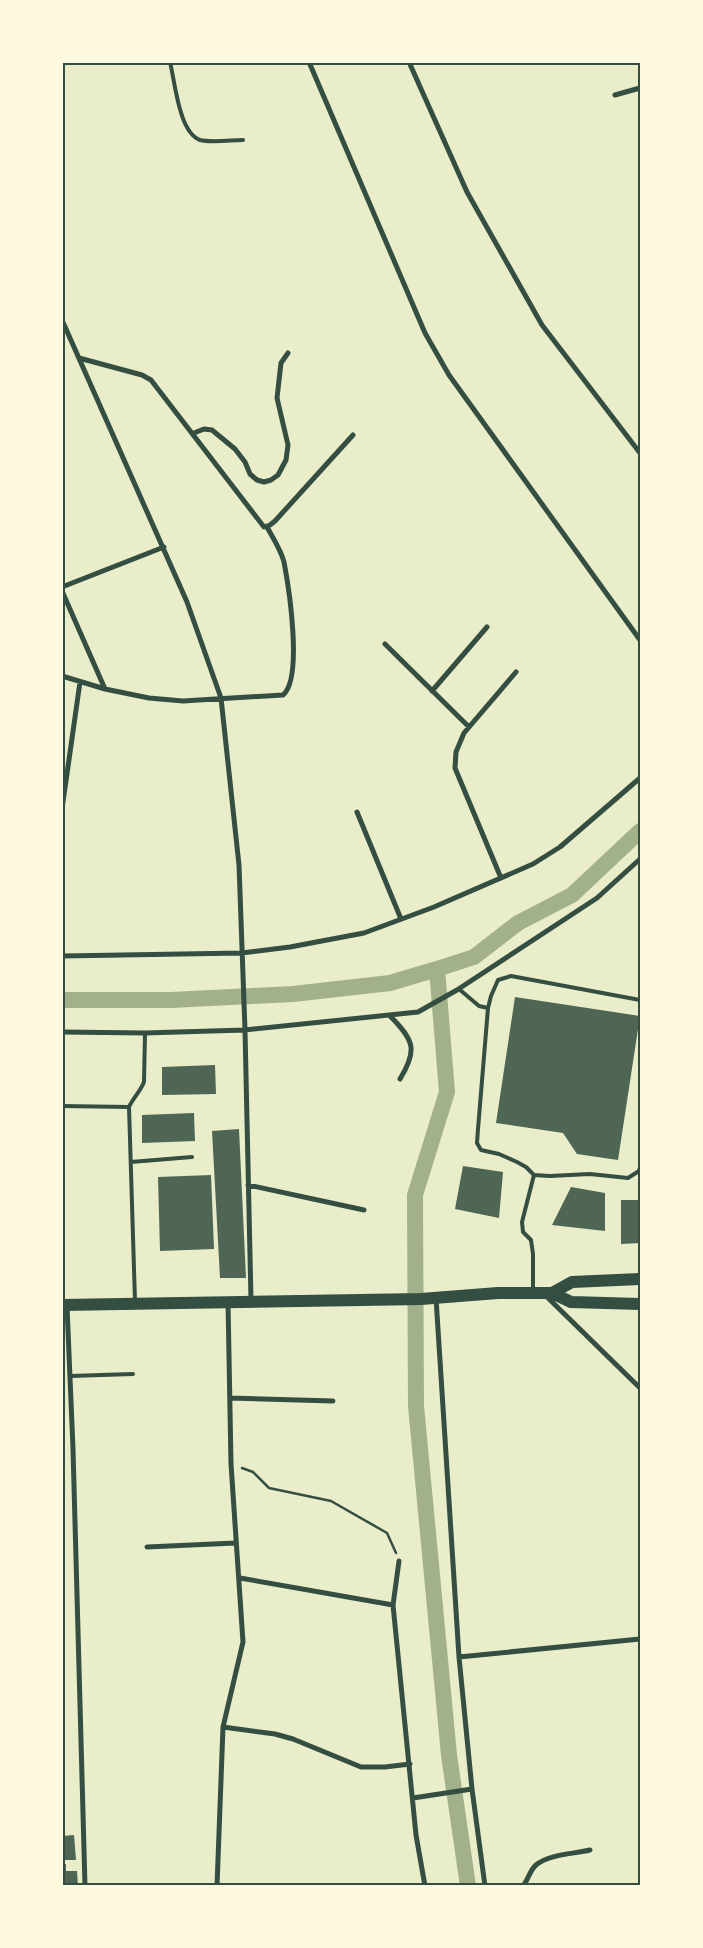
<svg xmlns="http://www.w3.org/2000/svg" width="703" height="1948" font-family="'Roboto Condensed',sans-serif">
<rect width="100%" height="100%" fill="#e9edc9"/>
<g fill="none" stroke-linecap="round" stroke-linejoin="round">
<!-- canal -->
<path stroke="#a3b18a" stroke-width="16" d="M437,969L447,1092L415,1195L416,1406L449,1755L468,1886
M62,1000H171L293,994L390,983L437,969L474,957L518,923L572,895L640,831"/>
</g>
<!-- building -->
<path fill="#4f6655" d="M515,997L640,1016L618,1160L577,1154L563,1133L496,1123Z
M215,1065L216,1094L162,1095V1067Z
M194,1113L195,1141L142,1143V1115Z
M239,1129L246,1278H220L212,1131Z
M463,1166L503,1172L499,1218L455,1209Z
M211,1175L214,1249L160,1251L158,1177Z
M571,1187L605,1193V1231L552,1225Z
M621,1200H640V1243L621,1244Z
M74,1835L76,1860H62V1836Z
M62,1864H66V1871H77L78,1886H62Z"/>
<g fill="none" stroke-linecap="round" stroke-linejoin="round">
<!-- path -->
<path stroke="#344e41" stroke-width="2.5" d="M242,1468L253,1472L269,1488L331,1501L387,1533L396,1553"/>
<!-- service -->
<path stroke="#344e41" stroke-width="4" d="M170,62C175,82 179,133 200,140C211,143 232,140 243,140
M459,989L479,1006L488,1008L478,1129L477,1143L481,1150L499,1154L517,1162L526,1167L534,1175L550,1176L590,1174L628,1178L639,1171L640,1167
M488,1008L491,996L498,980L511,976L640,1000
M62,1106L129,1107
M131,1162L192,1157
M533,1290V1254L531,1240L523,1232L522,1222L534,1175
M135,1301L129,1107C133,1098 140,1092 144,1082L145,1033
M70,1376L133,1374"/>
<!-- minor -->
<path stroke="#344e41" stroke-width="5" d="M309,62L425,333L449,375L640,640
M409,62L467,192L542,325L640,453
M615,95L640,88
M62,320L187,602L221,698L239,865L245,1030L251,1300
M79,358L142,375L151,380L264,527L270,525L275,521L353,435
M194,433L204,429L212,430L235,449L245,462L250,474L257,480L264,482L271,480L278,475L286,460L288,445L277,398L281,363L288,353
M62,587L164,547
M62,591L105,689
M385,644L469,727
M62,676L105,689L149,698L183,701L283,695C303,678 289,588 284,562C281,550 273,538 267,527
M432,691L487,627
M62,809L80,682
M357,812L401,919
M501,878L455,768L456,752L464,733L516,672
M62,956L242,953L290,947L364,933L434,907L533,864L560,847L640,778
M390,1016C414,1040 418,1050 400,1079
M62,1032L145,1033L245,1030L418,1012L457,990L597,898L640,859
M248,1185L364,1210
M544,1294L640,1388
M436,1298L459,1657L472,1789L485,1886
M67,1306L73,1449L85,1886
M230,1398L333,1401
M147,1547L235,1543
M399,1561L393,1605L416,1835L425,1886
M240,1578L393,1605
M459,1657L640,1639
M223,1727L275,1734L293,1739L361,1767H385L410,1764
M413,1798L472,1789
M217,1886L223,1727L243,1642L231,1464L228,1302
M523,1886C528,1880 530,1870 536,1865C549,1854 574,1854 590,1850"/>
<!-- primary -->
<path stroke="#344e41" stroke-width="12" d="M552,1293L571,1302L640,1304
M62,1305L421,1299L498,1293H552L572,1282L640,1279"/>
</g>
<!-- border -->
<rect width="703" height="1948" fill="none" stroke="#fefae0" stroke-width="128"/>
<rect x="64" y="64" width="575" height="1820" fill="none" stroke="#344e41" stroke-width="2"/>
</svg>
